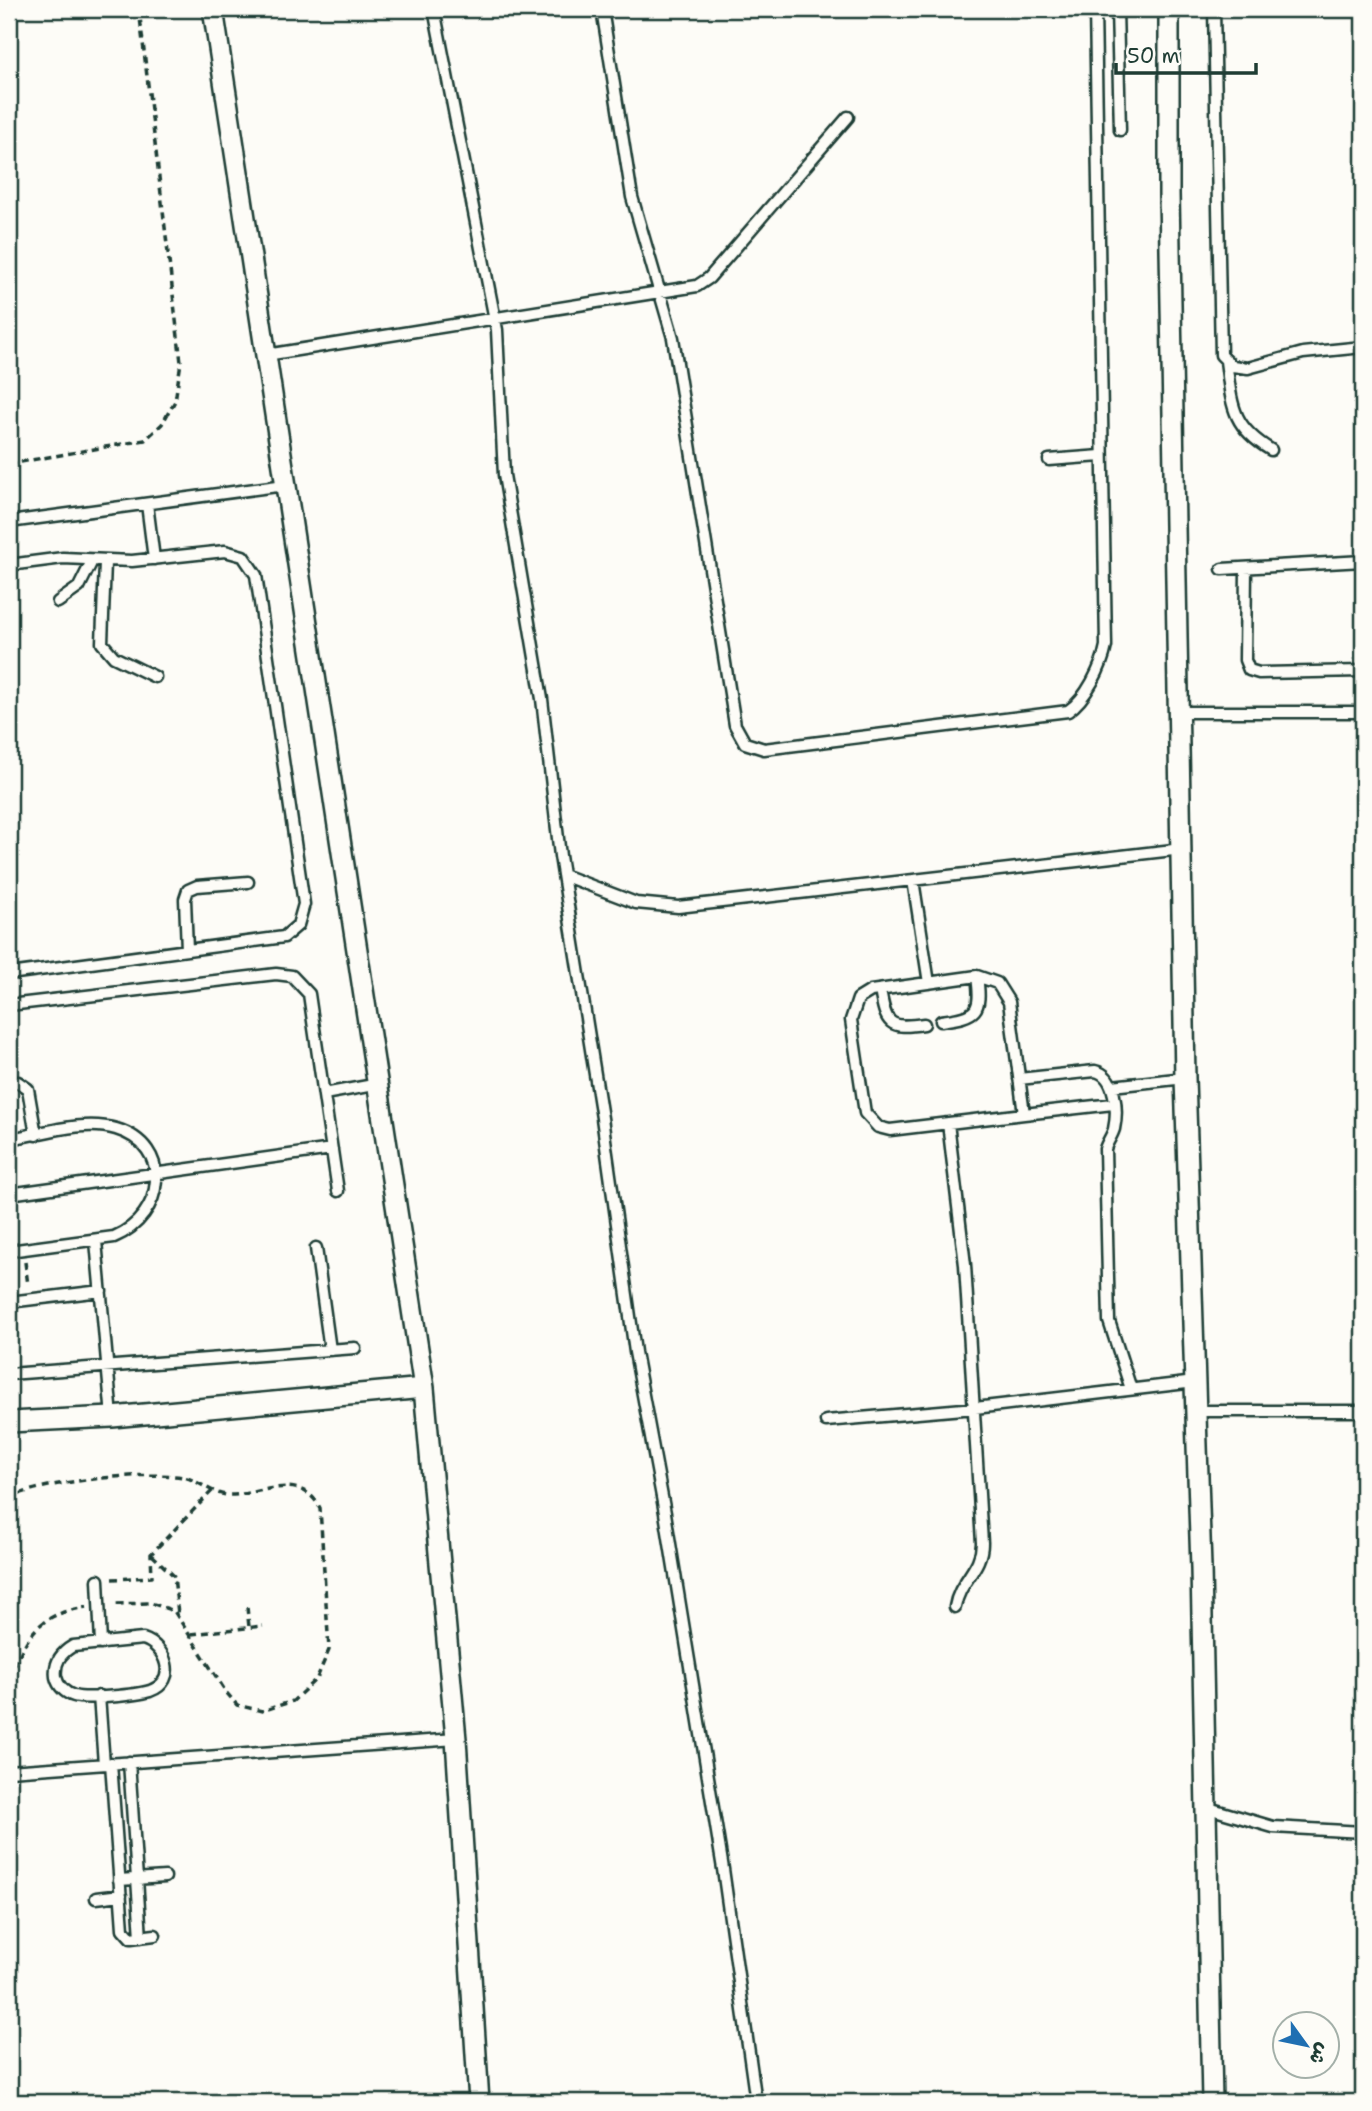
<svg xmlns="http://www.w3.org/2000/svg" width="1372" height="2111" font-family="'Shantell Sans','Playpen Sans Arabic',sans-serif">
<rect width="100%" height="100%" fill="#fdfcf7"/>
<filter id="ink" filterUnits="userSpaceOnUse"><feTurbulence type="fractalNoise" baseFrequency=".0143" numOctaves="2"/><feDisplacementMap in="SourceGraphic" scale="14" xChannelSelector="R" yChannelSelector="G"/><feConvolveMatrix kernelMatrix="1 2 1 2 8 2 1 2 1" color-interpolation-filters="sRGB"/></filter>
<g filter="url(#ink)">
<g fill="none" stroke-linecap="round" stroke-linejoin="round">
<defs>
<path id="service" d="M434,9L497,330L504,475L542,699L560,856L602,1118L635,1352L665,1513L723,1869L756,2102
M602,9L632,197L673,338L735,725L745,743L764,749L1068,711C1086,699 1102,667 1106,646L1095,9
M1117,9L1120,130
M1214,9L1221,355L1232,366L1248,368L1303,353L1363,347
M266,355L697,286L709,278L848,117
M1226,361C1232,405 1231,426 1271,450
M1049,460L1101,456
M147,504L154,559
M9,522L285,485
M105,562L102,643L114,657L155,677
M9,565L63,558L132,561L225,551L243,556L256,575L304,904L298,925L284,937L9,974
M1246,568L1245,660L1249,670L1259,673L1363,671
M1222,569L1363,561
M58,602L79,587L92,561
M1180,712H1363
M563,875L636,903L678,907L1182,849
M913,880L929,983
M187,950L185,899L188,890L197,886L248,882
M977,976L997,983L1009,1002L1024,1114L890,1130L878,1127L865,1113L851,1020L858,999L871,991Z
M880,990C886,1025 889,1029 924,1024
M9,1005L276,974L292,976L309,994L338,1191
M941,1021C977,1016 982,1013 977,976
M1019,1079L1095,1071C1116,1075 1118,1111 1114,1129C1112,1136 1107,1142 1105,1149L1109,1321L1131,1389
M9,1082H18L28,1089L36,1135
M1112,1086L1185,1078
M324,1094L379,1084
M1024,1114L1113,1104
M948,1123L965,1265L982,1543C982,1569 959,1581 955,1607
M9,1139C41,1134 84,1119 116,1129C174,1146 165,1216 114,1237L9,1251
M9,1194L332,1149
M96,1241L112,1417
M316,1248L330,1350
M9,1302L101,1291
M9,1374L355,1348
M1196,1411H1363
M826,1421L975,1408L1195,1382
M98,1580L101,1644
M143,1639C166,1646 179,1681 150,1691C137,1695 85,1700 74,1696C65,1693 58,1686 56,1677C54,1662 61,1653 73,1646Z
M99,1696L104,1764
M129,1762L141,1937
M111,1763L123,1929L131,1938L155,1935
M9,1771L456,1739
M1205,1807L1273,1827L1363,1832
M119,1880L165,1877
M96,1898L121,1895"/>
<path id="minor" d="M213,9L424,1388L456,1739L479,2102
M1169,9V194L1185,1078L1201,1568L1212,2102
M9,1422L112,1417L424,1388"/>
</defs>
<!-- service casing -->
<use href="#service" stroke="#1f3d34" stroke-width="15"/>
<!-- minor casing -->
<use href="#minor" stroke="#1f3d34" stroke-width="24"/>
<!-- path -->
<path stroke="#1f3d34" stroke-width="3.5" stroke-dasharray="7 5" stroke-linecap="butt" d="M959,9L988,13L1013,9
M9,464L145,440L162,424L175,401L181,362L139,9
M25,1262L28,1285
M9,1499C37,1481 149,1471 183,1477C199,1480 211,1494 228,1495C259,1496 301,1470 320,1508L329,1650L317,1678L293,1701L262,1711L237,1705L226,1692L174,1611L151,1603L112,1604
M152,1555L174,1576L178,1614
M112,1579L152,1577L151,1554L213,1490
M247,1607L249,1627
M191,1634L263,1626
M9,1677C28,1635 37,1614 87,1607"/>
<!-- service -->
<use href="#service" stroke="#fdfcf7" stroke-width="10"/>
<!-- minor -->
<use href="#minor" stroke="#fdfcf7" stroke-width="19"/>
</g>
</g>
<!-- margin -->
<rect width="1372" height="2111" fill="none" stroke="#fdfcf7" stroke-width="35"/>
<rect x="18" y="18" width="1337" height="2076" fill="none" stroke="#1f3d34" stroke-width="2.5" filter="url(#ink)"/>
<!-- north arrow -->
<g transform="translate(1306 2045) rotate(123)"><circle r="33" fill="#fdfcf7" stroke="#a4b0a9" stroke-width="2"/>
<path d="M0-5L12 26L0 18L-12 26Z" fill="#1f6fb2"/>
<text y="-10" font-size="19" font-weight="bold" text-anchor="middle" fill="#1f3d34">ش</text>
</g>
<!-- scale -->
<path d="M1116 63v10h140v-10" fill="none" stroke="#1f3d34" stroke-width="3.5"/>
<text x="1127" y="63" font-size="21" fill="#1f3d34" stroke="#fdfcf7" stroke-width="5" paint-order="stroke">50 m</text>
</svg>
